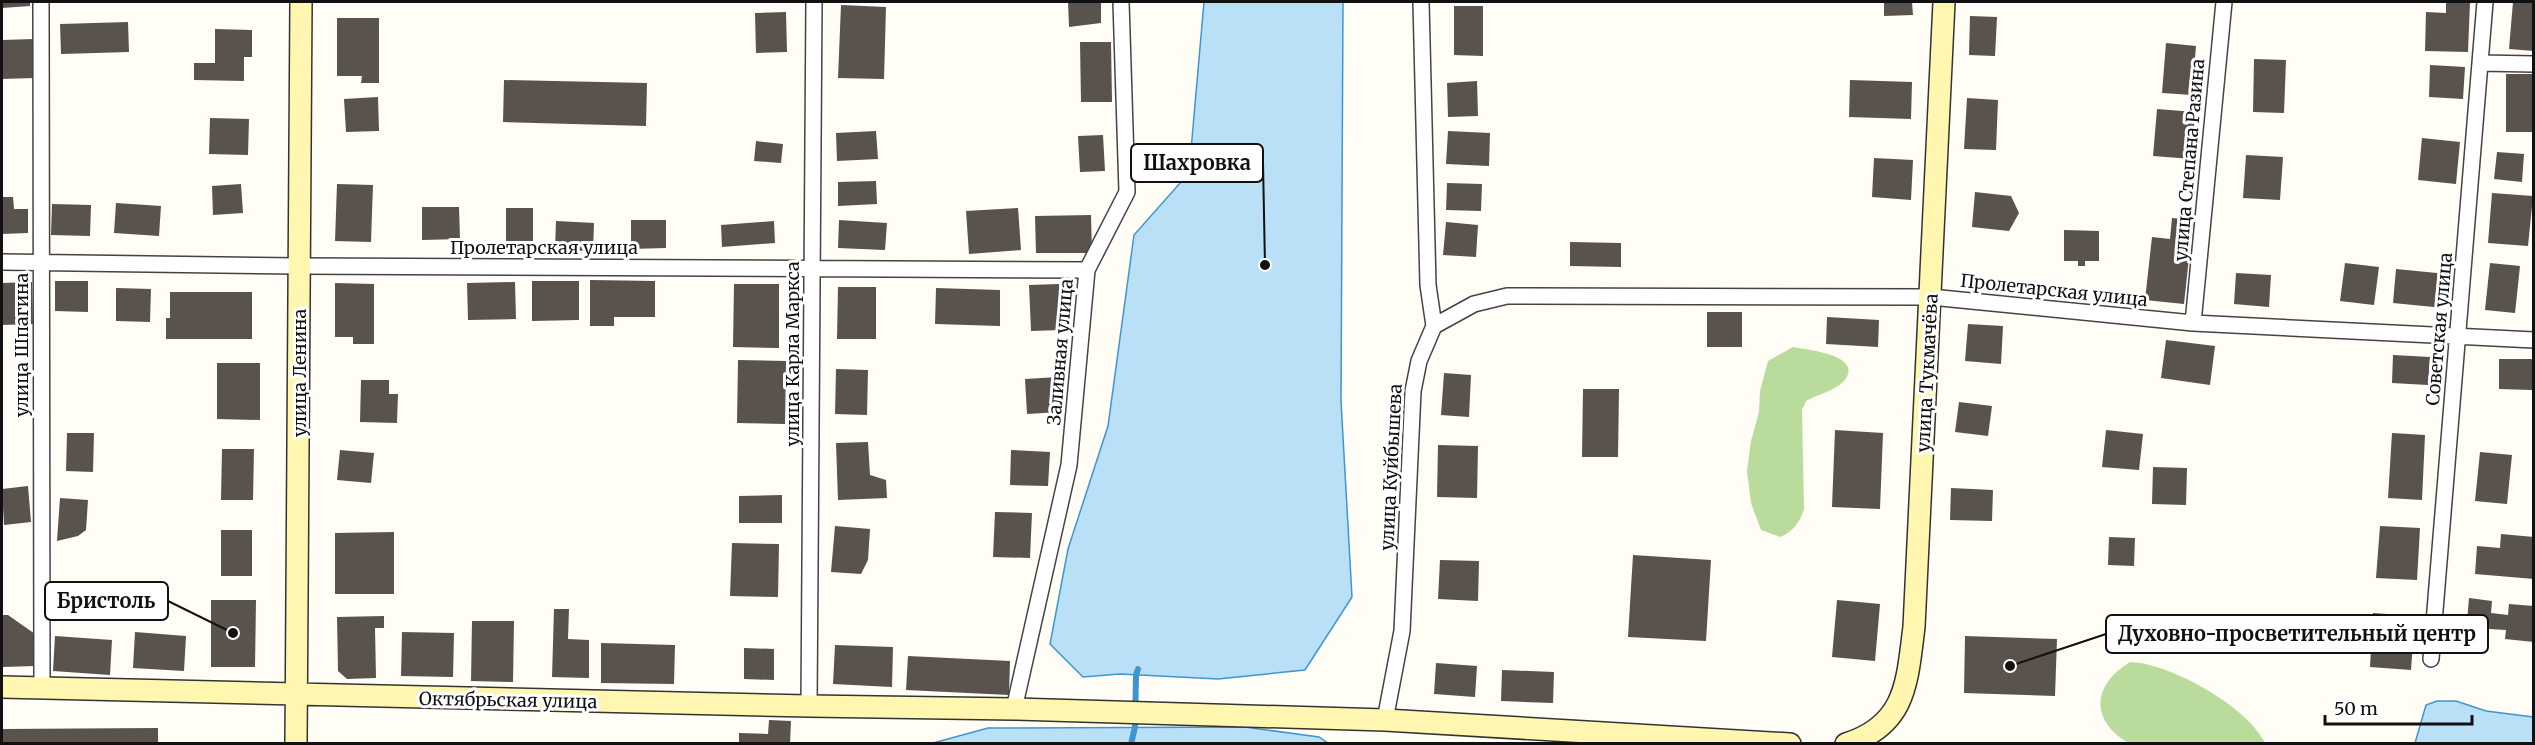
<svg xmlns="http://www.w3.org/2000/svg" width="2535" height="745" font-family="Merriweather,serif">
<rect width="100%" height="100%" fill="#fffdf5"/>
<!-- forest -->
<path fill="#b9dc9c" d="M1793,347C1808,350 1865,355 1844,381C1836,390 1817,395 1806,401L1802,410L1804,509C1800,522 1793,532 1780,537L1761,530L1751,503L1747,471L1751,441L1759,412L1760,391L1768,361Z
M2130,662C2170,663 2248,707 2265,743L2130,744C2090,721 2091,686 2130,662Z"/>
<!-- water -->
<path fill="#b9e0f7" stroke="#3f96cf" stroke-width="1.5" d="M1204,2H1343L1341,401L1352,597L1305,670L1218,679L1120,674L1083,677L1050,644L1068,549L1108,426L1134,235L1189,173Z
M2437,701H2456L2486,711L2533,717V743H2415L2426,705Z
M1245,727L1319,737L1328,743H933L988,728Z"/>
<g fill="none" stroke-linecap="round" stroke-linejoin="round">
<!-- stream -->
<path stroke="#3f96cf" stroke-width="6" d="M1131,744L1135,727L1136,675L1138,669"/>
</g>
<!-- building -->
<path fill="#5a524d" d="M2,2H30V6L2,8Z
M1068,2H1101V23L1069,27Z
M1884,2H1912L1913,15L1884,16Z
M2446,2H2470L2468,52L2425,51L2426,12L2446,13Z
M2513,2H2534V51L2509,49Z
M841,5L886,7L884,79L838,78Z
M1454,6H1483V56L1454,55Z
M786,12L787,52L756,53L755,13Z
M1970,16L1997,17L1995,56L1969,55Z
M337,18H379V83H361L362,76H337Z
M128,22L129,52L61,54L60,24Z
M215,29L252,30V57H244V81L194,80V63H215Z
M33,39L34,78L2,79V40Z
M1080,42H1111L1112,102H1081Z
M2166,43L2196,46L2192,95L2162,93Z
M2254,59L2286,60L2284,113L2253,112Z
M2430,65L2465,67L2463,99L2429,97Z
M2506,74H2534V132H2506Z
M504,80L647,83L646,126L503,122Z
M1850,80L1912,82L1911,119L1849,117Z
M1477,81L1478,116L1448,117L1447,83Z
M378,97L379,131L346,132L344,99Z
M1967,98L1998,100L1996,150L1964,149Z
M2157,109L2195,112L2192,159L2153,156Z
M210,118L249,119L248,155L209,154Z
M876,131L878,159L837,161L836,133Z
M1448,131L1490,133L1489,166L1446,164Z
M1103,135L1105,171L1080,172L1078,136Z
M2422,138L2460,142L2456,184L2418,180Z
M756,141L783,144L781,163L754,161Z
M2497,152L2524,154L2522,182L2494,179Z
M2246,155L2283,157L2280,200L2243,198Z
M1874,158L1913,160L1911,200L1872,197Z
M876,181L877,204L838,206V182Z
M1447,183L1482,184L1481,211L1446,210Z
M241,184L243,213L213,215L212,186Z
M337,184L373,185L371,242L335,241Z
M1975,192L2011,196L2019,213L2009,231L1972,227Z
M2492,193L2533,196L2528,246L2488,243Z
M2,197H13L14,209H28V233L2,234Z
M116,203L161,206L159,236L114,233Z
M52,204L91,205L90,236L51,235Z
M422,207H459L460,239L422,240Z
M506,208H533V241H506Z
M1018,208L1021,250L969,254L966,211Z
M1091,215L1092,253H1036L1035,216Z
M2172,218L2193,220L2184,304L2145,300L2152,237L2170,239Z
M631,220H666V248L631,249Z
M839,220L887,223L885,250L838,248Z
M556,221L594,223L593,251L555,250Z
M774,221L775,243L722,247L721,225Z
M1446,222L1478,225L1476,257L1443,255Z
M2064,230L2099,231V261H2085V266H2078V261H2064Z
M1570,242L1621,243V267L1570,266Z
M2345,263L2379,267L2374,305L2340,301Z
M2490,263L2520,266L2515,313L2485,310Z
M2396,269L2447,274L2444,308L2393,303Z
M2236,273L2271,275L2269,307L2234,304Z
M590,280L655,281V317H614V326H590Z
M55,281H88V312L55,311Z
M532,281H579V320L532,321Z
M32,282L33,324L2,325V283Z
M515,282L516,319L468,320L467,283Z
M335,283L374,284V344H353V337H335Z
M734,284H779V348L733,347Z
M1059,284L1061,330L1031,331L1029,285Z
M838,287H876V339H837Z
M116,288L151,289L150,322L116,321Z
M936,288L1000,290V326L935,324Z
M170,292H252V339H166V318H170Z
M1707,312H1742V347H1707Z
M1827,317L1879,320L1878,347L1826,344Z
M1968,324L2003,326L2001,364L1965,361Z
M2166,340L2215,346L2210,385L2161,378Z
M2393,355L2430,357L2428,385L2392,383Z
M2499,359H2532V390L2499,389Z
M738,360L786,361L785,424L737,423Z
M217,363H260V420L217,419Z
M836,369L868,370L867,415L835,414Z
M1444,373L1471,375L1469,417L1441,415Z
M1058,377L1060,412L1027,414L1025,379Z
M361,380H389V394H398L397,423L360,422Z
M1583,389H1619L1618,457H1582Z
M1959,402L1992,406L1988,436L1955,432Z
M1835,430L1883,433L1880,509L1832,507Z
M2106,430L2143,434L2139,470L2102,467Z
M67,433H94L93,472L66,471Z
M2392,433L2425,435L2422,500L2388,498Z
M868,442L870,475L886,480L887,498L838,500L836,443Z
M1438,445L1478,446L1477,498L1437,497Z
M222,449H254L253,500H221Z
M340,450L374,453L371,483L337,480Z
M1011,450L1050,452L1048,486L1010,485Z
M2480,452L2512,455L2507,504L2475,501Z
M2153,467L2187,468L2186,505L2152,504Z
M28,486L31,522L4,525L2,489Z
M1951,488L1993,490L1992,521L1950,520Z
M782,495V523H739V496Z
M60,498L88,500L86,530L78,536L57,541Z
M995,512L1032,513L1030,558L993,557Z
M835,526L870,529L868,560L861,574L831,572Z
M2380,526L2420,528L2417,580L2376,578Z
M221,530H252V576H221Z
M394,532V594H335V533Z
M2501,534L2534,537V579L2475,574L2477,546L2500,548Z
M2109,537L2135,538L2134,566L2108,565Z
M732,543L779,544L778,597L730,596Z
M1633,555L1711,560L1706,641L1628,637Z
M1440,560L1479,561L1478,601L1438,599Z
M2469,598L2492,601L2491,613L2508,615L2509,604L2534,606V642L2505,639L2506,630L2489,629L2488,647L2465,645Z
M211,600H256L255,667H211Z
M1837,600L1880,604L1875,661L1832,657Z
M554,609H569L568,639L589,640V678L552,677Z
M2373,613L2415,616L2411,670L2370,667Z
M2,615H8L35,634L36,666L2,667Z
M384,616V628H375L376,678L347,679L338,671L337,617Z
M472,621H514L513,682L471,681Z
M135,632L186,636L184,671L133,668Z
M402,632L454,633L453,677L401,676Z
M55,636L112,640L110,675L53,671Z
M1965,636L2057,639L2055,696L1964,693Z
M601,643L675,645L674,684L601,683Z
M835,645L893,647L892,687L833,684Z
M744,648L774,649V680L744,679Z
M908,656L1010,661L1009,695L906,690Z
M1436,663L1477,666L1475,697L1434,694Z
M1502,670L1554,672L1553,703L1501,701Z
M769,720L791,721L790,744H739V733L768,734Z
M158,728V744H2V729Z"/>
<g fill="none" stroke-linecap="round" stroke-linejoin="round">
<defs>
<path id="street" d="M41,2L42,688
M2480,63L2534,64
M2,262L299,266L1087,270
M2193,323L2224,2
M1434,326L1474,304L1507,296L1931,297L2193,323L2534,340
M2431,659L2485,2
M809,706L814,2
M1014,709L1069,465L1087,270L1127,192L1121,2
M1385,720L1402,631L1413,391L1419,361L1434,326L1428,285L1421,2"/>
<path id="secondary" d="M2,687L809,706L1014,709L1385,720L1790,744
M296,744L301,2
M1846,744C1907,725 1907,681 1914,627L1944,2"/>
</defs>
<!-- street casing -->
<use href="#street" stroke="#444" stroke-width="18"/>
<!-- secondary casing -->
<use href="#secondary" stroke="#333" stroke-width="24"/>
<!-- street -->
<use href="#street" stroke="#fff" stroke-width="15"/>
<!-- secondary -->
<use href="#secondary" stroke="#fff6b0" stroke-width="21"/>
</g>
<g text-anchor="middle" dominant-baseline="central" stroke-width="6" stroke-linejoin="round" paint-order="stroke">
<!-- street labels -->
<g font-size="18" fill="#111" stroke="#fff">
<text transform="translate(2189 160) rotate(-85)">улица Степана Разина</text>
<text x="544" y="247">Пролетарская улица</text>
<text transform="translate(2054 290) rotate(6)">Пролетарская улица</text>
<text transform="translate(2439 329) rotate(-85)">Советская улица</text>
<text transform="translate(21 345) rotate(-90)">улица Шпагина</text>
<text transform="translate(1060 352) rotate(-85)">Заливная улица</text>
<text transform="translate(792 354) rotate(-90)">улица Карла Маркса</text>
<text transform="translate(299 373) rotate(-90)">улица Ленина</text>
<text transform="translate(1927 373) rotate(-87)">улица Тукмачёва</text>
<text transform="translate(1391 467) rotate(-87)">улица Куйбышева</text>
<text transform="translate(508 700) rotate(1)">Октябрьская улица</text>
</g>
</g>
<!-- callouts -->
<path fill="none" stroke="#111" stroke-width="2" d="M1265 265L1263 163M233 633L168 601M2010 666L2106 634"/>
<g fill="#111" stroke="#fff" stroke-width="2">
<circle cx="1265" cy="265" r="6"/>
<circle cx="233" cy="633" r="6"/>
<circle cx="2010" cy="666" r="6"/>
</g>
<g fill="#fff" stroke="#111" stroke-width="2">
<rect x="1131" y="144" width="132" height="38" rx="6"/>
<rect x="45" y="582" width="123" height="38" rx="6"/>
<rect x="2106" y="615" width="382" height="38" rx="6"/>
</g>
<g font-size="20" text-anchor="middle" font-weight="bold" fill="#111">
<text x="1197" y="170">Шахровка</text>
<text x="106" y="608">Бристоль</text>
<text x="2297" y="641">Духовно-просветительный центр</text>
</g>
<!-- border -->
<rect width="2535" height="745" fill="none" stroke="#111111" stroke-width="6"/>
<!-- scale -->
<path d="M2325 715v9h147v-9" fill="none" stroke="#111111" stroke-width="3"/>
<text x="2334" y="715" font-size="18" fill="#111111" stroke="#ffffff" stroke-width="4.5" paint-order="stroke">50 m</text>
</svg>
